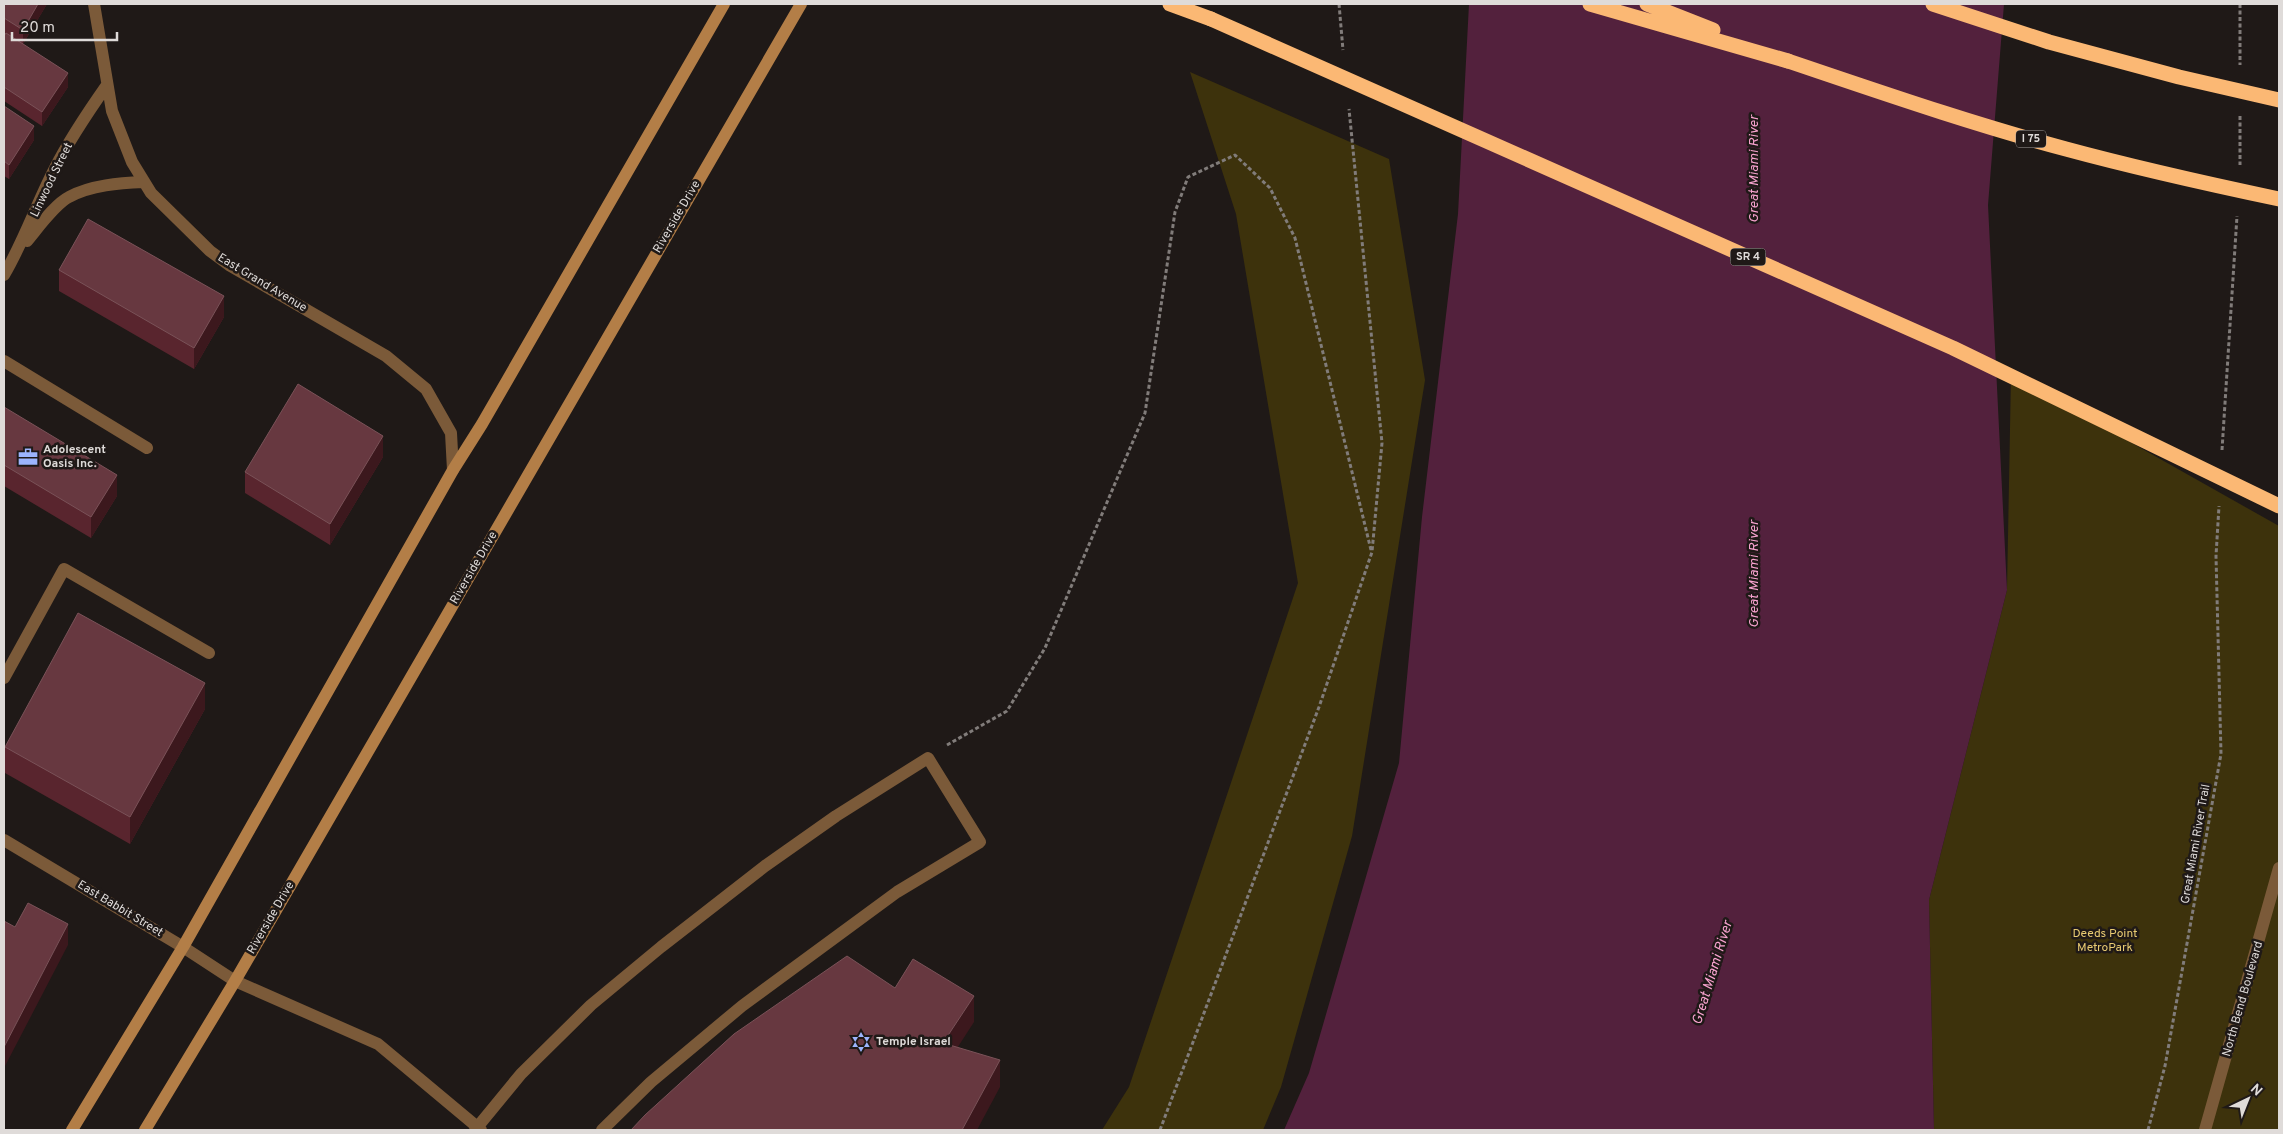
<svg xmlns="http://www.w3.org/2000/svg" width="2283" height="1134" font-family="Overpass,sans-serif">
<rect width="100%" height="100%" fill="#1f1917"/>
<!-- green -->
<path fill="#3d320c" d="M1190,72L1389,159L1425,380L1352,836L1281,1087L1263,1130H1102L1129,1087L1298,583L1236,214Z
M2011,375L2279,526V1130H1934L1929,900L2007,590Z"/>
<!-- water -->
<path fill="#53213d" d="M1469,4H2004L1988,205L2007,590L1929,900L1934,1130H1284L1309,1073L1399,763L1422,517L1458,214Z"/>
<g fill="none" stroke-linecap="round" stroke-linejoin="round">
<!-- path -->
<path stroke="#817c7a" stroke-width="3" stroke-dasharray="4 2.5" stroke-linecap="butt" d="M1339,4L1343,50
M2240,4V65
M2240,116V165
M2222,450L2237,216
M947,745L1007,711L1045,648L1145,413L1175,212L1188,177L1235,155L1270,188L1295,238L1371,550
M1160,1130L1319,707L1372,552L1382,443L1349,109
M2148,1130L2165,1066L2221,754L2216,556L2219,506"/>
<!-- lane -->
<path stroke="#7b5a39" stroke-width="12" d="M4,361L147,448
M4,678L64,569L209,653
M235,981L378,1044L481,1130
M475,1130L521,1074L591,1005L661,947L765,866L836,816L928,758L980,842L897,892L742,1006L651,1082L602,1130"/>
<!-- street -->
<path stroke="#7b5a39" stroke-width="12" d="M94,4L112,111L132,162L151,193L210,251L229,265L386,356L426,389L451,433L453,470
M27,241C38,228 55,204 69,197C91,185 120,183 144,182
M4,275C24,241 36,205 54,170C69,140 88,112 107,85
M4,840L183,947L235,981
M2205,1130L2279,868"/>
<!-- secondary -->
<path stroke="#b37e47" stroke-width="12" d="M72,1130L183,947L453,470L482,424L724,4
M145,1130L235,981L801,4"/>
<!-- highway -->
<path stroke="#fbb874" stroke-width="15" d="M1170,4L1211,19
M1590,4L1788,61
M1647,4L1713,30"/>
<!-- highway-bridge -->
<path stroke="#fbb874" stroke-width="15" d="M1933,4L2049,42L2179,77L2279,100
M1211,19L1953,348L2279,506
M1788,61C1880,92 1972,124 2066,149C2136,168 2208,184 2279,199"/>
</g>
<!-- wall -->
<path fill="#59252e" d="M4,4H47L23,44L68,87L42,126L4,101V36L5,34L4,33Z
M4,106L34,140L9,179L4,176Z
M59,270L224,317L194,369L59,291Z
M4,407L117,496L91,538L4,486Z
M383,457L330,545L245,493V472Z
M205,709L130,844L5,773V747Z"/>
<!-- shaded-wall -->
<path fill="#3c181d" d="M38,4H47L23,44V30Z
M68,73V87L42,126V112Z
M34,126V140L9,179V165Z
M224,296V317L194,369V348Z
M383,436V457L330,545V524Z
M117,475V496L91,538V517Z
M205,683V709L130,844V817Z
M68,924V945L4,1068V1047Z
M974,996V1022L943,1070V1043Z
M1000,1060V1087L977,1130H962Z"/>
<!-- building -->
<path fill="#673840" stroke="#7a5258" d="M4,4H38L23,30L4,18Z
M6,33L68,73L42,112L4,87V36Z
M4,106L34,126L9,165L4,161Z
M88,219L224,296L194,348L59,270Z
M298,384L383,436L330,524L245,472Z
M4,407L117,475L91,517L4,465Z
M78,613L205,683L130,817L5,747Z
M28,903L68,924L4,1047V921L15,927Z
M847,956L895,988L913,959L974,996L943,1043L1000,1060L962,1130H631L645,1115L734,1034Z"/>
<!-- icons -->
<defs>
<symbol id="office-bare" viewBox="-9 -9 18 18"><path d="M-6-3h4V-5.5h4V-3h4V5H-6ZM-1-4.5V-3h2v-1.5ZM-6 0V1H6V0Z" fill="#9cb4fd" stroke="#1f1917" stroke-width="2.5" paint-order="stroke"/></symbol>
<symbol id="synagogue-bare" viewBox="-9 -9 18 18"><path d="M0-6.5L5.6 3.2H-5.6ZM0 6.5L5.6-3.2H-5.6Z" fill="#9cb4fd" stroke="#1f1917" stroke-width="2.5" paint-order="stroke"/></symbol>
</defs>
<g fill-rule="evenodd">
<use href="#office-bare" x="14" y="443" width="28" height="28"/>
<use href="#synagogue-bare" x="847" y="1028" width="28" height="28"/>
</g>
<g text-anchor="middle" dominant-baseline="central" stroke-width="5" stroke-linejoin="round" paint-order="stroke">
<!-- shield labels -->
<g fill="#1f1917" stroke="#a5a19f" stroke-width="1">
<rect x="2016" y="130.5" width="30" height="17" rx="4"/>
<rect x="1730.5" y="248.5" width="35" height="17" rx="4"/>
</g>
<g font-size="11" font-weight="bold" fill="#dfdbd9">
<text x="2031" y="139">I 75</text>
<text x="1748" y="257">SR 4</text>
</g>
<!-- street labels -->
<g font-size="12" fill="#dfdbd9" stroke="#1f1917">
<text transform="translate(52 180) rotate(-64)">Linwood Street</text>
<text transform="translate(677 217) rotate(-60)">Riverside Drive</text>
<text transform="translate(262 283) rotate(31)">East Grand Avenue</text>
<text transform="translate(474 568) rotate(-60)">Riverside Drive</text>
<text transform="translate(2196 844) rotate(-80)">Great Miami River Trail</text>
<text transform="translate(120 909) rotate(31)">East Babbit Street</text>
<text transform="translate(271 918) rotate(-60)">Riverside Drive</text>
<text transform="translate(2243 999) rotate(-74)">North Bend Boulevard</text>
</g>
<!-- poi labels -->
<g font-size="12" font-weight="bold" fill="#dfdbd9" stroke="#1f1917" text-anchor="start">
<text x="43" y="450">Adolescent<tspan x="43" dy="14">Oasis Inc.</tspan></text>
<text x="876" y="1042">Temple Israel</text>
</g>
<!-- park labels -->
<g font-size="12" fill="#e9cb72" stroke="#1f1917">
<text x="2105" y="934">Deeds Point<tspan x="2105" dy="14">MetroPark</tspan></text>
</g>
<!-- water labels -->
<g font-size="14" font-style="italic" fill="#f8a3cf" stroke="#1f1917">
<text transform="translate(1754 169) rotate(-90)">Great Miami River</text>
<text transform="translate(1754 574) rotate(-90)">Great Miami River</text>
<text transform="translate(1713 973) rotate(-73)">Great Miami River</text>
</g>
</g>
<!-- border -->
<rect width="2283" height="1134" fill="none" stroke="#dfdbd9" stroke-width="10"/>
<!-- north arrow -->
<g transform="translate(2248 1099) rotate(43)" stroke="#1f1917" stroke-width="4" paint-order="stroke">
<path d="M0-4L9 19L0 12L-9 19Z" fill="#dfdbd9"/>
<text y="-8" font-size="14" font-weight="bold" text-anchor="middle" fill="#dfdbd9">N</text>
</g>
<!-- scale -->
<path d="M12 32v8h105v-8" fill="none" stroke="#dfdbd9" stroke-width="2.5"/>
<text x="20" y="32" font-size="15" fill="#dfdbd9" stroke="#1f1917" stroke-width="4" paint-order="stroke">20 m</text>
</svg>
